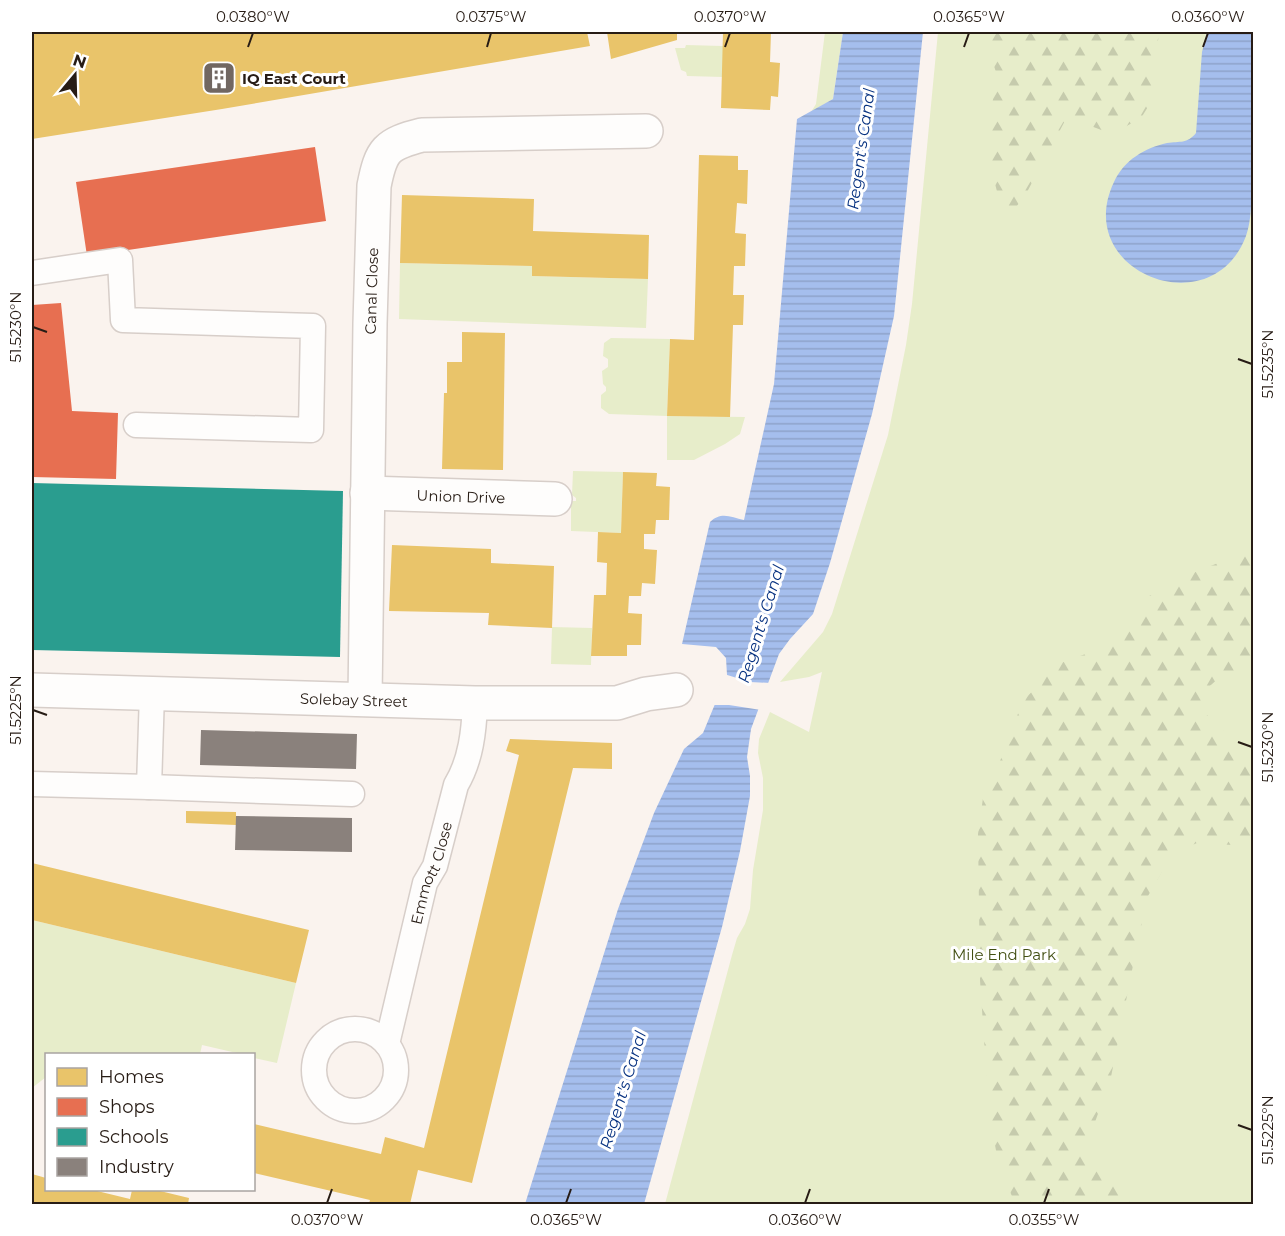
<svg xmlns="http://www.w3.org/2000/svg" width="1285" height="1236" font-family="Montserrat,sans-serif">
<defs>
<pattern id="forest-firs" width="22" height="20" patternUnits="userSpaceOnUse" patternTransform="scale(1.5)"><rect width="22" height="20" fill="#e7edca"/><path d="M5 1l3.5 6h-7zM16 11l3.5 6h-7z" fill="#c6cbad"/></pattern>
<pattern id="water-rules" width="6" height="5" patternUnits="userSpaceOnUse" patternTransform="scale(1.5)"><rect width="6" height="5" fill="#a5beed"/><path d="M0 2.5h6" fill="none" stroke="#8ea3ca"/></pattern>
</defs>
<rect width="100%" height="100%" fill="#faf3ee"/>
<!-- green -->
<path fill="#e7edca" d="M825,32H843L833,99L811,112L816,104Z
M938,32H1253V1204H665L732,955L737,938L745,924L750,909L753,870L763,810V778L758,753L759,739L770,712L809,732L822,672L809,677L780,682L823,632L832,614L888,435L906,345L912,304Z
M686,45L723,46V77L687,76L686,72L681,70L675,48H685Z
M400,263L532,266V276L648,279L646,328L399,319Z
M611,338L670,339L667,416L745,417L740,434L725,444L694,460H667V416L609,414L601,408V395L606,391V387L603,384L602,371L608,367V359L603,356L604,343Z
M573,471L623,472L621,533L571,531V501H576V498L572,495Z
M552,627L592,628L591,665L551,664Z
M32,920L296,983L277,1063L254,1058V1054H241L202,1045L200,1054H46V1077L32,1088Z"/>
<!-- forest -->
<path fill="url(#forest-firs)" d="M981,32H1159L1151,102L1141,118L1123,128L1104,131L1067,117L1027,192L1011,214L999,199L988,157L990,116L997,75L992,60L980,38Z
M1253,549V663L1220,677L1203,692V711L1253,760V842L1233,845L1197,843L1172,854L1148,896L1138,940L1111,1077L1089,1139L1093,1162L1138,1204H1015L998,1161L989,1113L980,980L978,834L983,798L1010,739L1017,716L1024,700L1058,664L1091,652L1126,624L1149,596L1188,575Z"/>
<!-- water -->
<path fill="url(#water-rules)" d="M843,32H923L894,316L872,414L830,563L813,614L790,639L779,654L751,729L747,757L750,776V796L740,851L722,927L644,1204H525L618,909L654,813L684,749L703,733L727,675L726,658L716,647L682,644L710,522C721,511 731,517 744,520L774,384L797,119L833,99Z
M1207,32H1253C1254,82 1255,132 1252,182C1251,200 1252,219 1246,236C1212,327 1071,272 1114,182C1124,160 1145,148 1167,143C1180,141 1187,144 1196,133L1202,52Z"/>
<!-- pier -->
<path fill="#faf3ee" d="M724,674L750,682L771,683L761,710L729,705H711Z"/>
<!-- homes -->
<path fill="#e9c46a" d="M32,32H587L590,46L222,109L32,139Z
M607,32H677V40L611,59Z
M723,32H771L770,62L780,63L778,97L771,96L770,110L721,108Z
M699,155L738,156V170H748L747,204L737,203L735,233L746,234L745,266H734L733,295H744L743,325H733L730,417L667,416L670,339L694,340Z
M402,195L534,199L533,231L649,235L648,279L532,276V266L400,263Z
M462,332L505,333L503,470L442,469L444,393H447V362H462Z
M623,472L657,473L656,486L670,487L669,520H656L655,534H644V549L657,550L655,584L642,583L641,596H629L628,613L642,614L641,645H627V656H591L594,595H606L607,563L597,562L598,532L621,533Z
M392,545L491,549V563L554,566L552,628L488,625L489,613L389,611Z
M510,739L612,743V769L573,768L472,1183L418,1170L410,1204H369L370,1200L254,1173V1124L381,1154L385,1137L424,1148L519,755L506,751Z
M186,811L236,812V825L186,823Z
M32,863L309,930L296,983L32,920Z
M32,1174L46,1178V1190H93L130,1199L132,1190H156L189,1198L188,1204H32Z"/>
<!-- shops -->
<path fill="#e76f51" d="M315,147L326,221L87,256L76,182Z
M61,303L72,411L118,413L116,479L32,477V305Z"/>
<!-- schools -->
<path fill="#2a9d8f" d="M32,483L343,491L340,657L32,650Z"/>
<!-- industry -->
<path fill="#8a817c" d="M201,730L357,734L356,769L200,765Z
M236,816L352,818V852L235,850Z"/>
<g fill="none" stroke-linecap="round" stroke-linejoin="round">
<defs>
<g id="lane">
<path d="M32,273L120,260L123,320L313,326L311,430L136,425"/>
<path d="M32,784L149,787L152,693"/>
<path d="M149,787L352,794"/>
<circle cx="355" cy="1070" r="41"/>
<path id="s1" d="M387,1044L425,883L435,866L456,785C471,760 474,731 475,703"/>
</g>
<g id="street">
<path id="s2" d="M367,493L555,499"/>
<path id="s3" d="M32,690L475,703H617L646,694L676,690"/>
<path id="s4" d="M365,699L370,324L374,186C381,150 386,144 422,135L646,131"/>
</g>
</defs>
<!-- lane casing -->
<use href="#lane" stroke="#d7cec9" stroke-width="27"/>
<!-- street casing -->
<use href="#street" stroke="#d7cec9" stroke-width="36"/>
<!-- lane -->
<use href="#lane" stroke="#fefdfc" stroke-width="24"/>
<!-- street -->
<use href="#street" stroke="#fefdfc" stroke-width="33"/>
</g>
<!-- ticks -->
<path fill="none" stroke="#271c15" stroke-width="2" d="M248,47L253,33M487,47L491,33M725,47L730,33M964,47L969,33M1203,47L1208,33M33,327L47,332M1238,359L1252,364M33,710L47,715M1238,742L1252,747M1238,1125L1252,1130M327,1203L332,1189M566,1203L571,1189M805,1203L810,1189M1044,1203L1049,1189"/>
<!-- icons -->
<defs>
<symbol id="building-square" viewBox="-11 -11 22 22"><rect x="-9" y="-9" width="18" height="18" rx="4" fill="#716761" stroke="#fff"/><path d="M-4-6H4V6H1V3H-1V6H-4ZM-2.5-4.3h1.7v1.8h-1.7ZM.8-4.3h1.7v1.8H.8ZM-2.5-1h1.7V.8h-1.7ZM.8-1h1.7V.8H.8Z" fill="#fff"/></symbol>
</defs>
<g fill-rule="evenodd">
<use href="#building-square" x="200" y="59" width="38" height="38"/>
</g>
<g text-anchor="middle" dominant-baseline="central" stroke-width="6" stroke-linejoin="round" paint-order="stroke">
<!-- poi labels -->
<g font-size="15" font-weight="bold" fill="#271c15" stroke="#fff" text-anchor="start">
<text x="242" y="78">IQ East Court</text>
</g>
<!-- street labels -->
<g font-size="15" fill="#271c15" stroke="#fff">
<text stroke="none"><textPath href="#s4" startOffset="408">Canal Close</textPath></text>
<text stroke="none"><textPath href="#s2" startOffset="94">Union Drive</textPath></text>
<text stroke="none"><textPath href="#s3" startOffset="322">Solebay Street</textPath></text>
<text stroke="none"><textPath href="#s1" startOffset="177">Emmott Close</textPath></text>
</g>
<!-- park labels -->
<g font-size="15" fill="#424f12" stroke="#fff">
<text x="1004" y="954">Mile End Park</text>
</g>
<!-- water labels -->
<g font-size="16" font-style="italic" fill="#063180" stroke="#fff">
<text transform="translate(861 149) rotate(-82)">Regent's Canal</text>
<text transform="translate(761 624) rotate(-73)">Regent's Canal</text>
<text transform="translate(623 1090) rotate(-73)">Regent's Canal</text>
</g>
</g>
<!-- border -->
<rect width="1285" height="1236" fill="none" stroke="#ffffff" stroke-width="66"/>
<!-- legend -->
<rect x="45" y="1053" width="210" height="138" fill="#ffffff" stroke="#a9a4a1" stroke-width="1.5"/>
<rect x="57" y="1068" width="30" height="18" fill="#e9c46a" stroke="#a9a4a1" stroke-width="1.5"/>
<text x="99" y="1083" font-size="18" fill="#271c15">Homes</text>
<rect x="57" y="1098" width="30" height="18" fill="#e76f51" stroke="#a9a4a1" stroke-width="1.5"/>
<text x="99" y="1113" font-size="18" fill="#271c15">Shops</text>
<rect x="57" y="1128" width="30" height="18" fill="#2a9d8f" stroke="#a9a4a1" stroke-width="1.5"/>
<text x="99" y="1143" font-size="18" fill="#271c15">Schools</text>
<rect x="57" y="1158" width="30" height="18" fill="#8a817c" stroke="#a9a4a1" stroke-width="1.5"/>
<text x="99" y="1173" font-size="18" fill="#271c15">Industry</text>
<!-- north arrow -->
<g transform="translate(75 75) rotate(19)" stroke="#ffffff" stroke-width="4.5" paint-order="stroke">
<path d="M0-4.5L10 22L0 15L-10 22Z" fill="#271c15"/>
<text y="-9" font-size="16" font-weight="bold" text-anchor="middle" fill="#271c15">N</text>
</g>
<rect x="33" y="33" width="1219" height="1170" fill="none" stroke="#271c15" stroke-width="2"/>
<g font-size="15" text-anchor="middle" fill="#271c15">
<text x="253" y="22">0.0380°W</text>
<text x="491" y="22">0.0375°W</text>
<text x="730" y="22">0.0370°W</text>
<text x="969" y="22">0.0365°W</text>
<text x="1208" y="22">0.0360°W</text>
<text transform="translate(16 327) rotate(-90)" y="5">51.5230°N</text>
<text transform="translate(1268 364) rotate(-90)" y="5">51.5235°N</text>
<text transform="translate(16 710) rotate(-90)" y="5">51.5225°N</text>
<text transform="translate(1268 747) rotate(-90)" y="5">51.5230°N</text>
<text transform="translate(1268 1130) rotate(-90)" y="5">51.5225°N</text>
<text x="327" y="1225">0.0370°W</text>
<text x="566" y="1225">0.0365°W</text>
<text x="805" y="1225">0.0360°W</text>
<text x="1044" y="1225">0.0355°W</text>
</g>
</svg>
